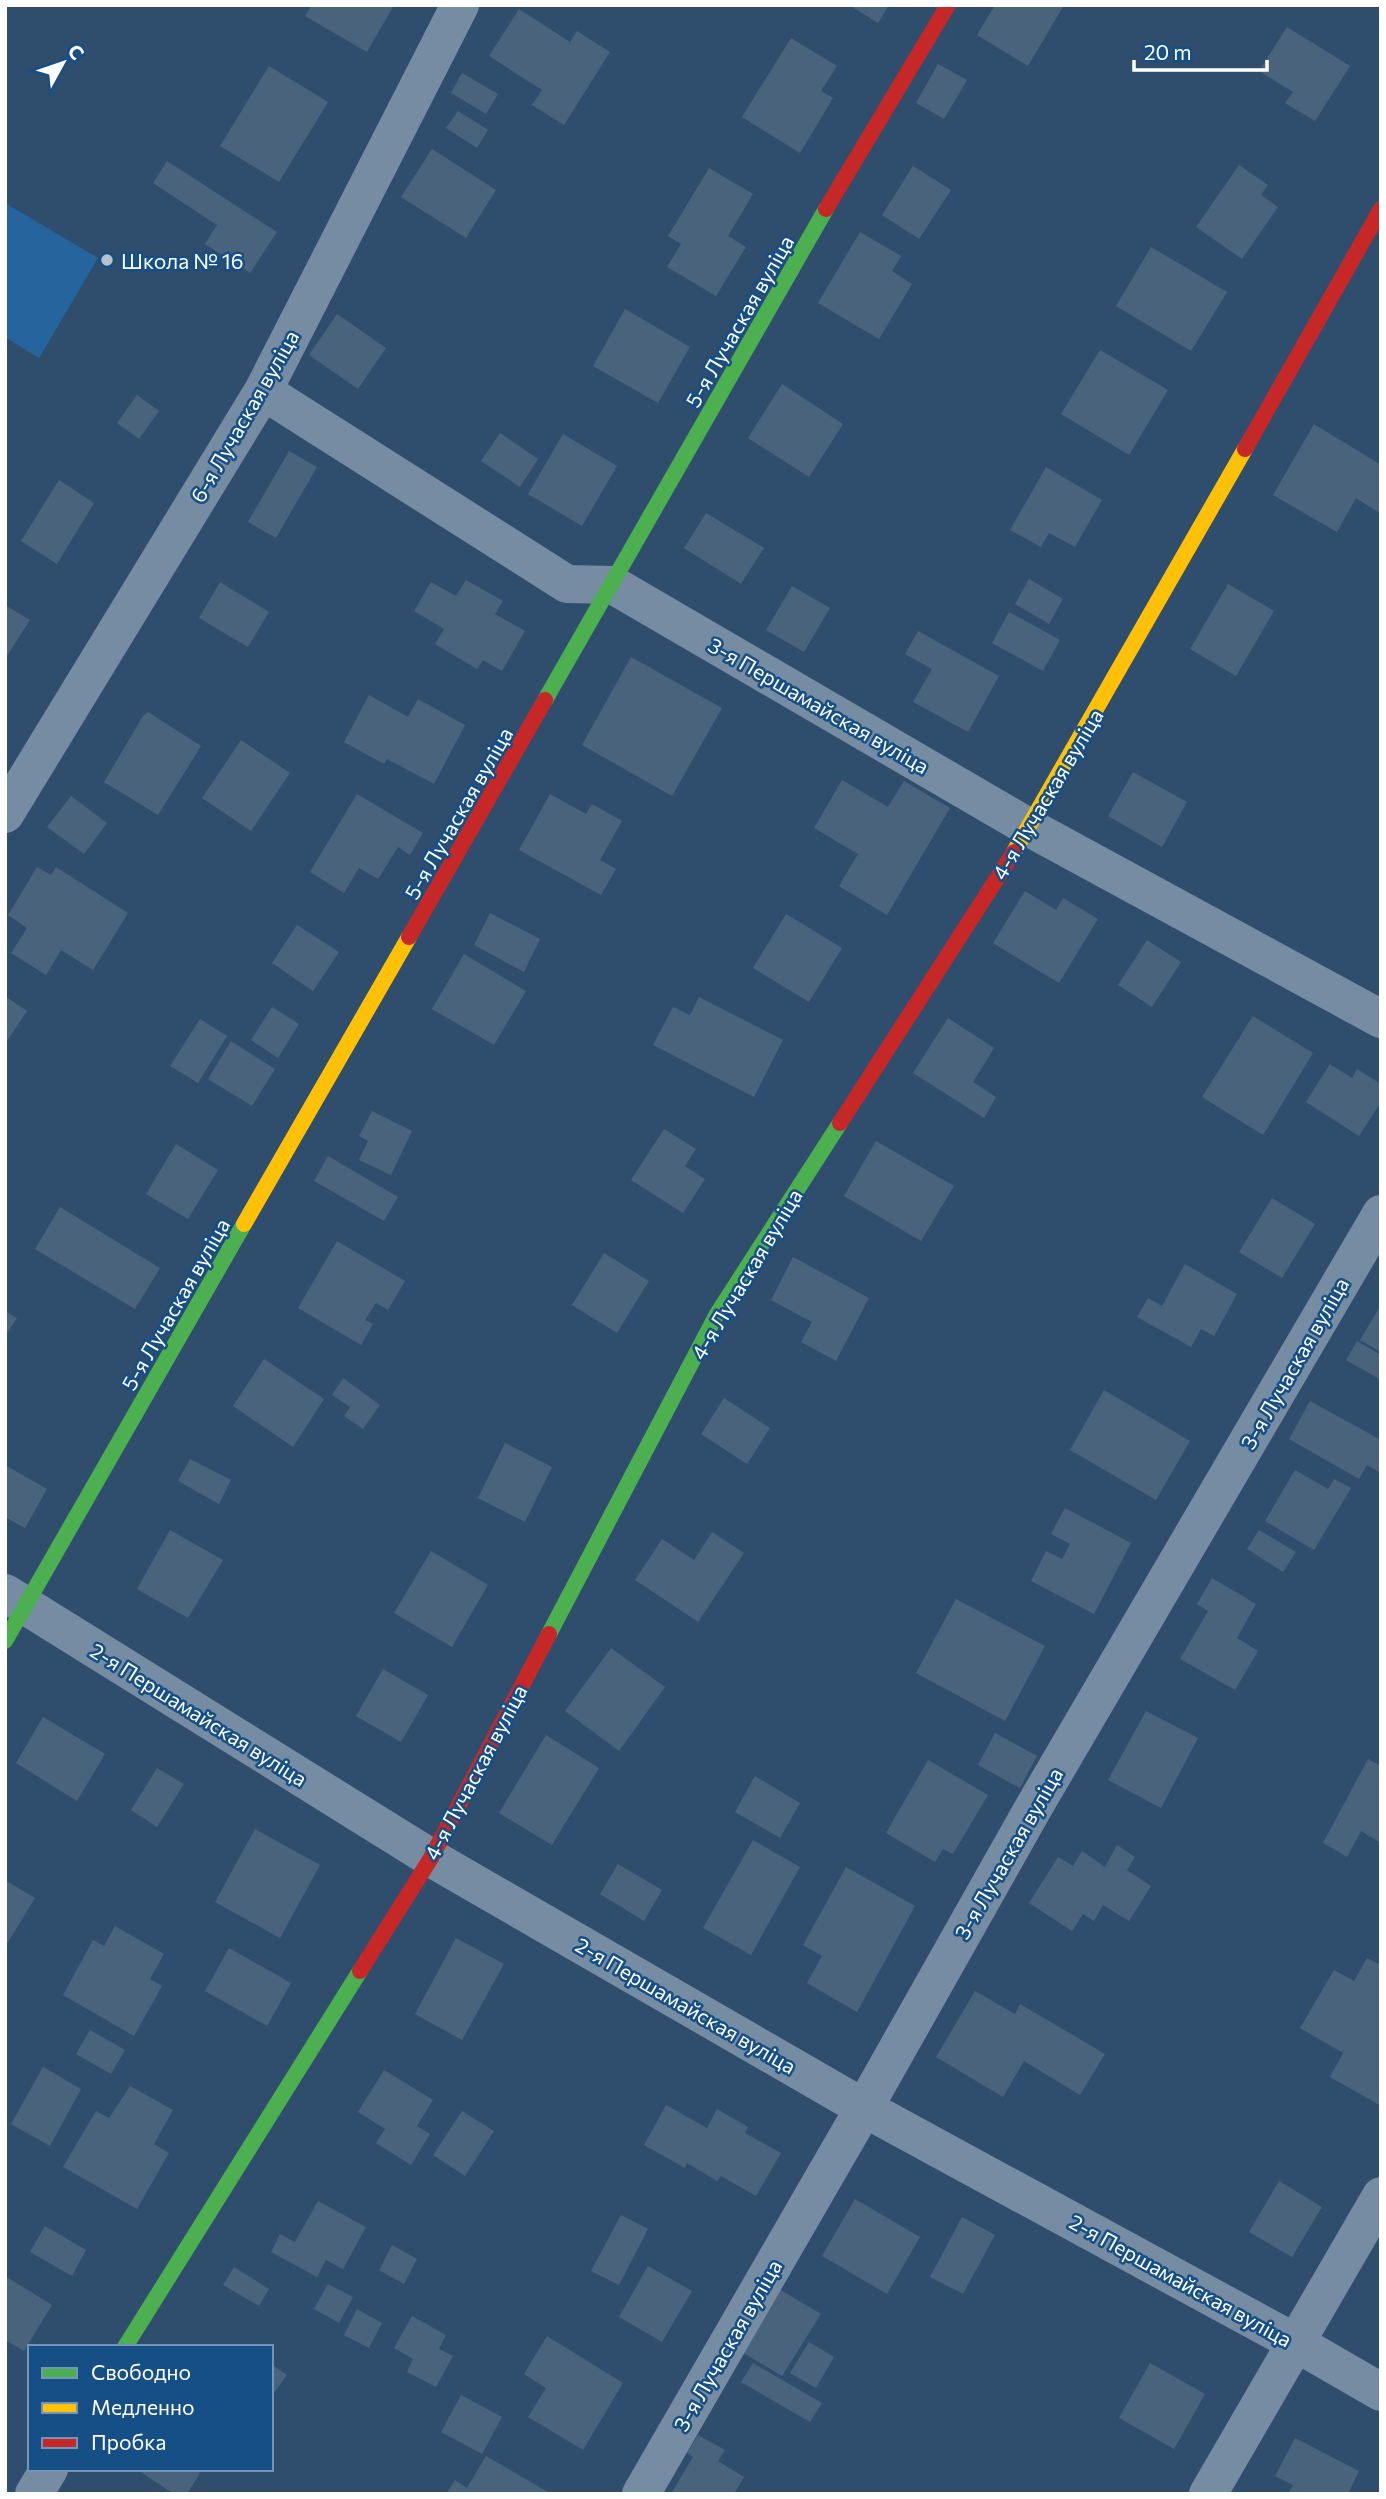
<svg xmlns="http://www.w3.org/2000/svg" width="1386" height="2499" font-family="Commissioner,sans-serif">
<rect width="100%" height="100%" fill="#2f4e6d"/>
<!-- green -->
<path fill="#26649d" d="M5,203L98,258L39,358L5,337Z"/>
<!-- building -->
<path fill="#4a637c" d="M312,5H394L367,52L305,16Z
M849,5H889L878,23Z
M995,5H1064L1028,66L977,35Z
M519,9L570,42L577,31L610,52L564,125L532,105L542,90L489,56Z
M1287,27L1350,66L1315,121L1285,103L1293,92L1259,71Z
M791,38L837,66L821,91L833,98L800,153L742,117Z
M938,64L967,80L944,119L916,103Z
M269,66L328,102L279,182L220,146Z
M462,73L498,94L486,114L451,93Z
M458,111L488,130L477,148L446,128Z
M432,149L496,190L466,238L401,197Z
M167,161L277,232L250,273L205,244L217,225L153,183Z
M1239,165L1268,185L1261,195L1278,207L1242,259L1196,227Z
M913,166L951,190L919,239L882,215Z
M709,168L753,194L728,236L746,247L716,296L667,267L681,244L668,236Z
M860,232L901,256L892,271L912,284L879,339L818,303Z
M1151,247L1227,292L1191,351L1116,306Z
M625,309L690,347L658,403L593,366Z
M337,314L386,348L358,389L309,355Z
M1100,350L1168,390L1129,455L1061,414Z
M782,384L843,424L809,477L748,438Z
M137,395L159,411L139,439L117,423Z
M1314,424L1381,465V514L1356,498L1337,532L1273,495Z
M500,433L538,459L520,487L481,461Z
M563,434L617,466L582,526L528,494Z
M289,451L317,467L276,538L248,522Z
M1046,467L1102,500L1075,547L1049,533L1041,547L1010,530Z
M59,480L94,503L57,564L21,541Z
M706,513L764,548L741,584L684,548Z
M1029,579L1063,599L1049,624L1015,604Z
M466,580L503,601L495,614L525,631L502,671L483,660L477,669L435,644L444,629L414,611L431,582L456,596Z
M220,582L269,612L248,647L199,618Z
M1228,584L1274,611L1236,676L1190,649Z
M792,586L830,608L804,652L766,630Z
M5,605L30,620L5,659Z
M1009,612L1060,640L1043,671L992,643Z
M918,631L999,676L968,732L913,702L932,669L905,654Z
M631,657L722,708L672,796L582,745Z
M369,695L408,717L418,699L465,725L434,784L387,759L384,764L344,742Z
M148,712L201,746L158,815L104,782L143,716Z
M241,740L290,773L251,831L202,798Z
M1133,772L1187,802L1162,847L1108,816Z
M842,780L888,807L904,781L950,808L887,915L839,886L858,854L814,828Z
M357,794L423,833L410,855L398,847L378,879L359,868L344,893L310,872Z
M550,794L586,814L592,804L622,821L600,860L616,869L601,895L519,850Z
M71,796L107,823L84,854L47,827Z
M37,867L51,875L56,867L128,913L93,970L61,950L46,975L11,953L27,928L8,915Z
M1025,891L1056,910L1063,898L1098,919L1059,983L993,943Z
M490,913L540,939L524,972L474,945Z
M786,914L842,948L809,1002L753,968Z
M297,925L339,952L313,991L272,963Z
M1147,940L1181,962L1152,1007L1118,985Z
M464,954L526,991L494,1045L432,1009Z
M5,996L27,1011L5,1044Z
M699,997L783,1040L754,1097L653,1045L673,1007L690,1015Z
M272,1007L299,1024L278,1058L251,1040Z
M1253,1016L1313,1053L1263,1135L1202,1097Z
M948,1018L994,1048L973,1082L996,1097L984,1118L913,1073Z
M200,1019L227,1036L198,1083L170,1066Z
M231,1041L275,1069L252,1106L208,1079Z
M1330,1064L1352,1078L1357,1069L1381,1084V1102L1359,1136L1306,1102Z
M372,1111L412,1131L391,1175L359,1160L368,1141L359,1136Z
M664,1129L696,1149L685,1166L705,1179L683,1213L631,1180Z
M876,1141L954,1186L921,1241L844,1196Z
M176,1144L218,1170L188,1219L146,1194Z
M328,1156L398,1197L384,1221L314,1181Z
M1272,1198L1315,1224L1282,1278L1239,1252Z
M60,1207L160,1268L135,1309L35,1249Z
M337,1241L405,1281L388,1310L376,1303L365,1320L373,1324L361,1345L298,1308Z
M604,1253L649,1281L617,1333L572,1305Z
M793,1257L869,1298L836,1361L801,1342L812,1322L771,1300Z
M1185,1264L1237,1294L1214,1336L1201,1329L1191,1347L1137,1317L1148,1298L1162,1306Z
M1381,1305V1352L1360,1340Z
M5,1311L17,1318L5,1336Z
M1357,1341L1381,1355V1380L1346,1360Z
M264,1359L324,1399L293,1447L233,1406Z
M343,1378L380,1405L363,1429L344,1416L350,1407L332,1395Z
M1104,1390L1190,1441L1156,1500L1070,1450Z
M724,1398L770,1428L747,1464L701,1434Z
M1310,1401L1381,1440V1473L1367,1465L1359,1479L1289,1439Z
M505,1443L552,1467L525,1522L478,1498Z
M190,1459L231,1480L219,1504L178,1481Z
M5,1465L47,1489L25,1528L5,1517Z
M1295,1470L1328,1489L1334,1479L1351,1488L1314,1550L1265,1521Z
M1065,1508L1131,1543L1094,1614L1031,1581L1046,1551L1062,1559L1070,1544L1051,1534Z
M170,1530L223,1560L188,1618L137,1589Z
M1259,1530L1296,1552L1283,1572L1247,1549Z
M712,1532L744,1553L698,1622L635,1580L662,1539L694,1560Z
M431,1551L488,1585L452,1647L394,1613Z
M1212,1578L1256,1604L1237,1638L1258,1651L1235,1690L1180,1659L1208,1611L1197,1604Z
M956,1599L1045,1646L1005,1721L916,1673Z
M611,1648L665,1687L619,1751L565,1711Z
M383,1669L428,1695L401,1742L356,1716Z
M1146,1711L1198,1738L1161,1808L1108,1780Z
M43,1717L105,1754L77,1801L16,1763Z
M995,1733L1037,1756L1020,1788L978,1765Z
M546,1735L599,1768L552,1845L499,1813Z
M1368,1759L1381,1766V1843L1361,1831L1347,1857L1323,1843Z
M928,1760L988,1795L953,1854L943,1849L935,1862L886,1833Z
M157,1768L184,1784L157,1827L131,1810Z
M755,1776L800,1803L780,1838L735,1812Z
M255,1829L320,1865L280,1938L215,1902Z
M753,1840L800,1867L751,1955L703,1928Z
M1117,1845L1135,1857L1127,1870L1151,1886L1129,1921L1103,1905L1094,1921L1083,1914L1072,1931L1029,1903L1058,1857L1073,1866L1082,1851L1105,1867Z
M618,1864L662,1890L644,1921L600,1894Z
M846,1867L915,1906L857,2012L807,1983L822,1956L803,1945Z
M5,1880L35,1898L5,1947Z
M115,1926L164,1954L150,1979L162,1986L134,2036L63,1995L93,1940L104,1946Z
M456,1938L504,1964L462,2040L415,2014Z
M229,1948L291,1983L267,2026L205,1991Z
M1367,1958L1381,1965V2106L1330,2077L1343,2053L1300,2028L1334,1970L1354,1981Z
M975,1991L1015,2014L1020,2004L1105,2054L1080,2095L1024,2061L1003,2097L936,2057Z
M90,2030L125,2050L111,2074L76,2054Z
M43,2067L81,2089L50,2146L11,2124Z
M384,2070L433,2100L417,2126L430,2134L411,2165L376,2143L385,2129L358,2112Z
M130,2086L173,2110L154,2144L169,2153L137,2209L63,2167L96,2111L109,2118Z
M666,2105L707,2128L717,2109L748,2127L745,2133L781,2153L756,2196L721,2176L717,2181L687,2163L685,2168L644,2145Z
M462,2111L494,2131L465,2176L433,2155Z
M1279,2181L1322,2207L1292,2257L1249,2232Z
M855,2199L920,2237L887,2294L822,2256Z
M318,2201L366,2227L343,2269L326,2260L317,2277L271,2252L280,2234L295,2242Z
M621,2215L648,2229L619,2285L591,2271Z
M962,2217L995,2235L963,2294L930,2277Z
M45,2226L86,2250L72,2276L30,2252Z
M392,2245L417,2259L404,2284L379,2270Z
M648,2266L692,2291L662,2342L619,2317Z
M234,2267L269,2289L259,2306L223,2285Z
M5,2276L52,2305L24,2351L5,2340Z
M328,2284L353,2297L339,2323L314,2309Z
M779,2289L821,2314L782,2376L740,2351Z
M357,2309L382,2323L369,2348L344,2335Z
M412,2316L446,2335L439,2349L453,2356L436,2387L407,2372L413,2359L394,2348Z
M547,2336L623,2383L583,2450L528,2417L546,2388L524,2374Z
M809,2342L834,2357L816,2388L790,2373Z
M753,2363L822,2403L810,2422L741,2382Z
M1150,2363L1205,2394L1174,2449L1119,2418Z
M271,2364L287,2375L271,2397Z
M461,2395L502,2417L482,2454L441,2432Z
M698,2435L725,2450L718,2461L744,2477L734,2494H671L693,2457L687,2453Z
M1295,2438L1359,2471L1348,2494H1288L1293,2485L1275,2476Z
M486,2456L541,2488L552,2494H446L455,2480L467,2488Z
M136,2469H194L200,2473L187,2494H174Z"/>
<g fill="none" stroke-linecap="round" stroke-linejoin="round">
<!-- street -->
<path stroke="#768ca3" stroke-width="38" d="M263,391L567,584L613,585L1030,828L1381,1019
M5,814L263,391L460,5
M5,1593L431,1858L864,2108L1296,2343L1381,2392
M34,2494L49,2469
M641,2494L864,2108L1035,1805L1381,1214
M1208,2494L1381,2196"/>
<!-- fast -->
<path stroke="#4caf50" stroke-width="16" d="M545,700L826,209
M549,1634L717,1314L840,1123
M5,1641L244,1224
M125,2347L360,1971"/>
<!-- slow -->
<path stroke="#ffc107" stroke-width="16" d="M1014,852L1245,449
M244,1224L409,937"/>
<!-- jam -->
<path stroke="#c62828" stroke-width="16" d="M826,209L948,5
M1245,449L1381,209
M409,937L545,700
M840,1123L1014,852
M360,1971L431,1858L549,1634"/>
</g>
<!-- markers -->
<circle fill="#b6c1cc" stroke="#164f86" stroke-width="2.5" cx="107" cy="260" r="7"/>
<g text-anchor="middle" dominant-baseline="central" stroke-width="5" stroke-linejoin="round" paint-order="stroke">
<!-- poi labels -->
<g font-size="21" fill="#fff" stroke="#164f86" text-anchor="start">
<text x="121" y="260">Школа № 16</text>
</g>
<!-- street labels -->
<g font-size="21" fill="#fff" stroke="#164f86">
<text transform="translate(739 321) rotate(-60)">5-я Лучаская вуліца</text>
<text transform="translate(244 416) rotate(-60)">6-я Лучаская вуліца</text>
<text transform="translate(819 705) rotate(30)">3-я Першамайская вуліца</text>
<text transform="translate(1047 794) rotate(-59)">4-я Лучаская вуліца</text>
<text transform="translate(458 813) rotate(-60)">5-я Лучаская вуліца</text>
<text transform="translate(746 1274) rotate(-59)">4-я Лучаская вуліца</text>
<text transform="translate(175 1304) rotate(-60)">5-я Лучаская вуліца</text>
<text transform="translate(1294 1363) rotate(-60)">3-я Лучаская вуліца</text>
<text transform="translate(199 1714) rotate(32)">2-я Першамайская вуліца</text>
<text transform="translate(475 1772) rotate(-62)">4-я Лучаская вуліца</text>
<text transform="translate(1008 1853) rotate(-60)">3-я Лучаская вуліца</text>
<text transform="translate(686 2005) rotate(30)">2-я Першамайская вуліца</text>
<text transform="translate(1181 2280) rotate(29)">2-я Першамайская вуліца</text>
<text transform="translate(727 2345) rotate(-60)">3-я Лучаская вуліца</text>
</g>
</g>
<!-- border -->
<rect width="1386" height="2499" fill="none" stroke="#ffffff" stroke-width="14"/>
<!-- legend -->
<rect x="28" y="2345" width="245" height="126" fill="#164f86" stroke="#7395b6" stroke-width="2"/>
<rect x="42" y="2368" width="35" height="10" fill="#4caf50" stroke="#7395b6" stroke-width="2"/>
<text x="91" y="2380" font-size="21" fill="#ffffff">Свободно</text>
<rect x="42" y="2403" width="35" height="10" fill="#ffc107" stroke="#7395b6" stroke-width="2"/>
<text x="91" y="2415" font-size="21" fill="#ffffff">Медленно</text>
<rect x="42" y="2438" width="35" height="10" fill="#c62828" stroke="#7395b6" stroke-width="2"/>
<text x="91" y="2450" font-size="21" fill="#ffffff">Пробка</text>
<!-- north arrow -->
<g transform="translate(63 63) rotate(50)" stroke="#164f86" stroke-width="5" paint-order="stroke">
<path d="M0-5L12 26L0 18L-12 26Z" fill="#ffffff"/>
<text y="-10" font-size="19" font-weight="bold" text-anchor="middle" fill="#ffffff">С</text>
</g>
<!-- scale -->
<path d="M1134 60v10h133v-10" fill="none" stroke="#ffffff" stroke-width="3.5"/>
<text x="1144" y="60" font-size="21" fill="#ffffff" stroke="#164f86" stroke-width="5" paint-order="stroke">20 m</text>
</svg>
